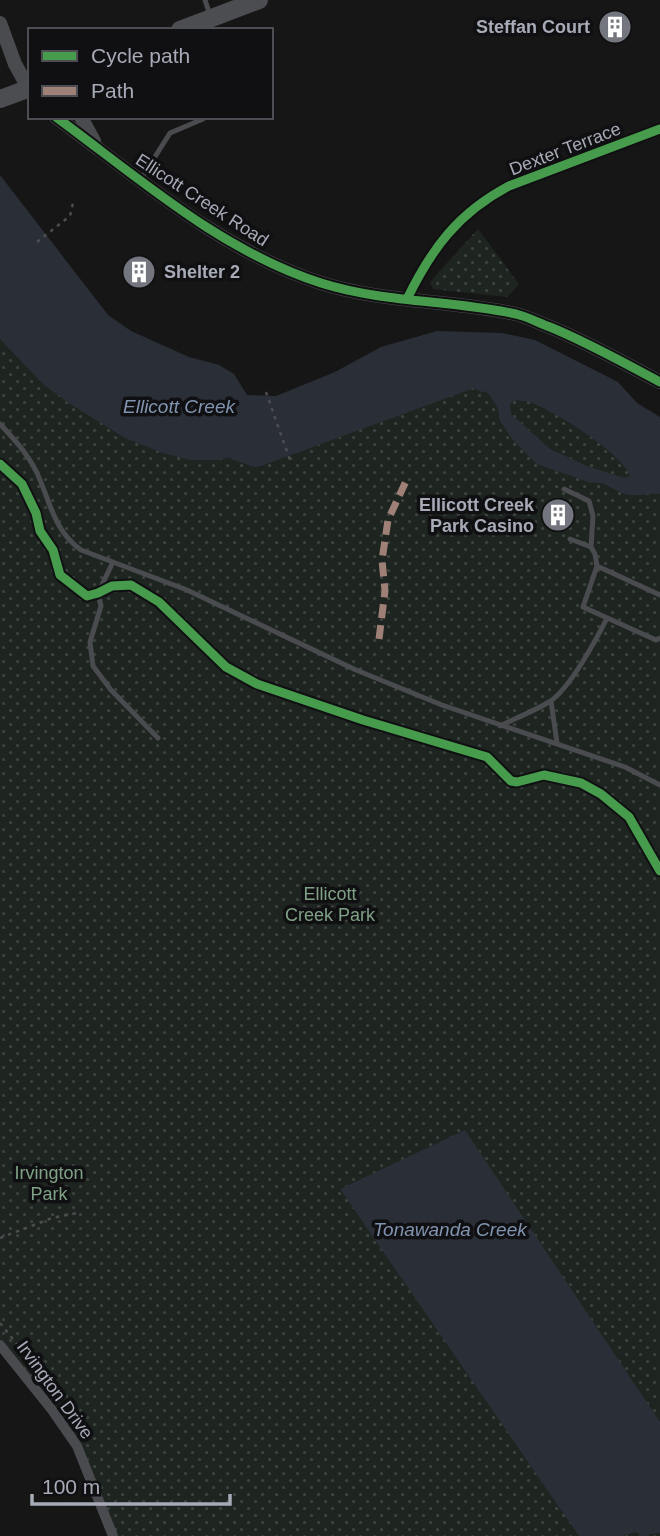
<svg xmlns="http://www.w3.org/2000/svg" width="660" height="1536" font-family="Arial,sans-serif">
<defs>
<pattern id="grass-dots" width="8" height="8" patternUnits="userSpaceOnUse" patternTransform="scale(1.75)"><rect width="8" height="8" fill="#1e2520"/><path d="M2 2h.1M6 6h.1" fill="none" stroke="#3c423e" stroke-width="1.8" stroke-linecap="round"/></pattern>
</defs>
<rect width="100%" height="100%" fill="#161616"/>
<!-- grass -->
<path fill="url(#grass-dots)" d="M478,229L519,284L507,297L433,289L430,282Z
M0,250L95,399L255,455L475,375L641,452L660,465V1536H113L77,1446L0,1345Z"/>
<!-- water -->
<path fill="#2a2f37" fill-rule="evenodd" d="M0,175L108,315L131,331L189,357L219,365L234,374L247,395L276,396L335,372L381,347L437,331L502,333L535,340L618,382L637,403L660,417V494C650,493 640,496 630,495C616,494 606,480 591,483L537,464L512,439L500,421L498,408L488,393L479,387L447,382L421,385L378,404L371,415L325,434L218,460H189L163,453L125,438L70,404L43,384L0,339ZM516,400C521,401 527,401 532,403C555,411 623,454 630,476L624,478L587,466L550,449L511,414L510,404Z
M465,1130L660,1422V1533L650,1534L649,1536H641L636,1532L622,1536H579L340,1189Z"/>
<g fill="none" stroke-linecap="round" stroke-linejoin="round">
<!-- river -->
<path stroke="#2a2f37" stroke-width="24" d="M219,442L256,455L475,375L484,380"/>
<!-- path -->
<path stroke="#4c4c51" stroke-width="2.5" stroke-dasharray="3.5 5" stroke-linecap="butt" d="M37,242L70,216L73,203
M266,392L291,463
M0,1238L52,1218L77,1213
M0,1323L40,1373"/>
<!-- service -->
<path stroke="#4a4b4f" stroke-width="5" d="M205,0L210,15
M141,179L170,133L203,119L202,117
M0,424C14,439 27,453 36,471C50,500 53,530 81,550L187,590L356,670L442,705L625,767L660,785
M564,489L589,501L593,516L591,547L595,554L597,566L583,607L656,640L660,638
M570,539L591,547
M113,562L98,593L101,606L90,642L93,666L111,690L158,738
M597,566L660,595
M551,701L557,743
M500,726C516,718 534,711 549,702C569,690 596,640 607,618"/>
<!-- minor -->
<path stroke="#4a4b4f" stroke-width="10" d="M407,299C432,248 458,213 509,186L660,129
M0,1345L52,1410L77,1446L113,1536"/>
<!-- tertiary -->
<path stroke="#4a4b4f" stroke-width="14" d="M0,23L15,64L30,91
M56,117C139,178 221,251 321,283C384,303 452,300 516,314C528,317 539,323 550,327C589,343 624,363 660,382
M81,117L94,141"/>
<!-- primary -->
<path stroke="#4c4d51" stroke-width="18" d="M180,30L259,0
M0,99L30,88"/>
<!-- quiet -->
<path stroke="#9e8076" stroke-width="7" stroke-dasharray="14 7" stroke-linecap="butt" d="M379,639L385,591L382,560L388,520L407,479"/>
<defs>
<path id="cycleway" d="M56,117C139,178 221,251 321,283C384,303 452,300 516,314C528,317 539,323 550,327C589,343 624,363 660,382
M407,299C432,248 458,213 509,186L660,129
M0,464L22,484L36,513L40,531L53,550L60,575L87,596L98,593L112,586L131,585L159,602L226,667L257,684L363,720L487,757L511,781L517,782L544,775L581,783L601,794L629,817L660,871"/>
</defs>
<!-- cycleway casing -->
<use href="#cycleway" stroke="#101012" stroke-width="13"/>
<!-- cycleway -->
<use href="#cycleway" stroke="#469c4c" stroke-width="9"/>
</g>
<!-- icons -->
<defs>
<symbol id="building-disc" viewBox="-11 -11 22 22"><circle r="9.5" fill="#74767f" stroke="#101012"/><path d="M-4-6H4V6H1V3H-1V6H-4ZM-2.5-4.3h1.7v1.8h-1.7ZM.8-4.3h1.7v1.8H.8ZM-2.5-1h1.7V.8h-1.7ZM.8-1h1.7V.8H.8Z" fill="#fff"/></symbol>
</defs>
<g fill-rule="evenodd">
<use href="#building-disc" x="596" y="8" width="38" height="38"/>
<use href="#building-disc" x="120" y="253" width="38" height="38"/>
<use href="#building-disc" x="539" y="496" width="38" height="38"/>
</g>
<g text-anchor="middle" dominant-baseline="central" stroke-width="7" stroke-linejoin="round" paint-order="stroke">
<!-- poi labels -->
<g font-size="18" font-weight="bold" fill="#a7aab7" stroke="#101012" text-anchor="end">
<text x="590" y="27">Steffan Court</text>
<text x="164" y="272" text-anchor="start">Shelter 2</text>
<text x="534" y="505">Ellicott Creek<tspan x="534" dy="21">Park Casino</tspan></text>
</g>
<!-- street labels -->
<g font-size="18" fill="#a7aab7" stroke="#101012">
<text transform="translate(565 149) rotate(-21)">Dexter Terrace</text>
<text transform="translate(202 200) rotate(33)">Ellicott Creek Road</text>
<text transform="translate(55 1390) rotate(54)">Irvington Drive</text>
</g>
<!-- park labels -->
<g font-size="18" fill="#7fa185" stroke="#101012">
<text x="330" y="894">Ellicott<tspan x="330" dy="21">Creek Park</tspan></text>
<text x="49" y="1173">Irvington<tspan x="49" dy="21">Park</tspan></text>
</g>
<!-- water labels -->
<g font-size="19" font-style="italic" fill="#8094b0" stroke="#101012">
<text x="179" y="406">Ellicott Creek</text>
<text x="450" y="1229">Tonawanda Creek</text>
</g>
</g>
<!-- legend -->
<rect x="28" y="28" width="245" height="91" fill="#101012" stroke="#4c4e54" stroke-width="2"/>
<rect x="42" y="51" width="35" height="10" fill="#469c4c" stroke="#4c4e54" stroke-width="2"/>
<text x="91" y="63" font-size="21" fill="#a7aab7">Cycle path</text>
<rect x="42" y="86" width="35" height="10" fill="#9e8076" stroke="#4c4e54" stroke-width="2"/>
<text x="91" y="98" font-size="21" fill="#a7aab7">Path</text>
<!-- scale -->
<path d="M32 1494v10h198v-10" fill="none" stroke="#a7aab7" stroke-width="3.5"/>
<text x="42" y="1494" font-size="21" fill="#a7aab7" stroke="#101012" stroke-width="5" paint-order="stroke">100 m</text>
</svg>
